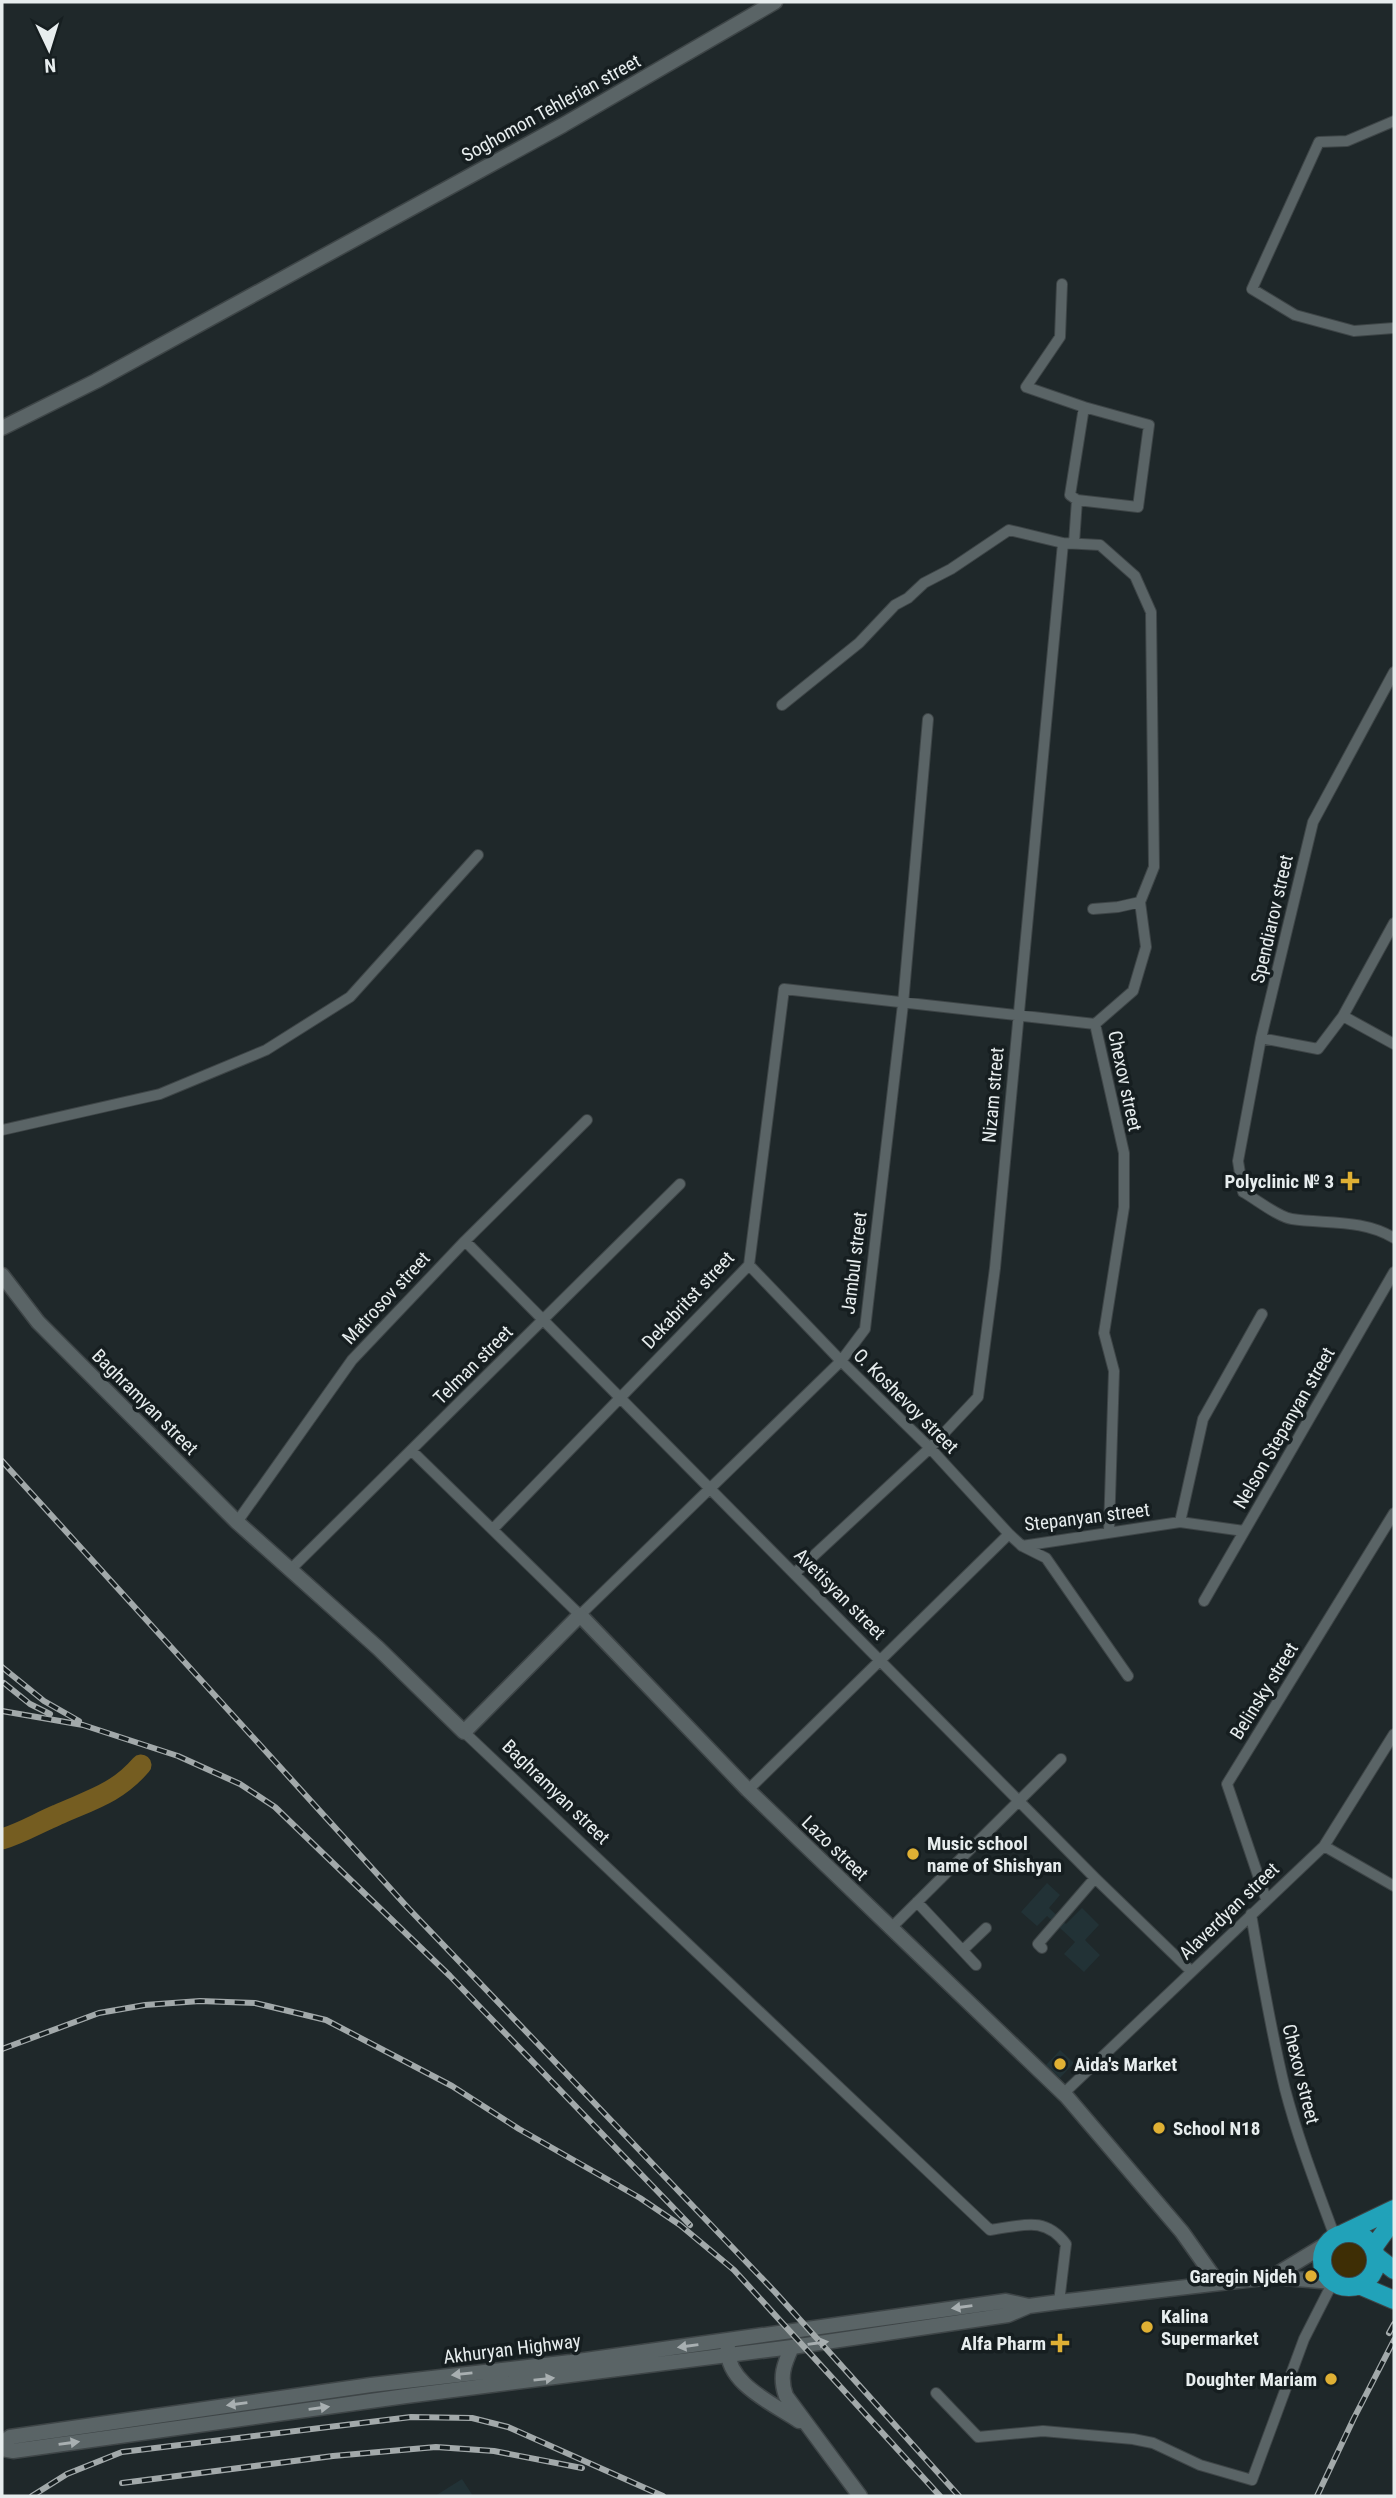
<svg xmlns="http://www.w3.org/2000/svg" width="1396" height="2498" font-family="'Roboto Condensed',sans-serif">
<rect width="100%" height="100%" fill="#1f282a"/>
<!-- built -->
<path fill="#223236" d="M1047,1883L1060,1895L1049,1908L1066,1924L1082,1908L1099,1925L1085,1940L1100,1955L1084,1972L1064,1954L1075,1942L1047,1916L1037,1926L1021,1912Z
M1060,2050L1074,2063L1060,2078L1046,2065Z
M462,2479L473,2496H435Z"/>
<!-- green -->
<path fill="#3e2e05" d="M1332 2260a17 17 0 1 1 34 0a17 17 0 1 1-34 0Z"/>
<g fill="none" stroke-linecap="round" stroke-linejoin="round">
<!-- river -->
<path stroke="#755d21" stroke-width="21" d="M2,1839C22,1833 38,1823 57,1815C90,1800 116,1794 141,1765"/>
<defs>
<path id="street" d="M1394,121L1347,141L1319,142L1252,289L1295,315L1354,331L1394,328
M1062,284L1060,337L1026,387L1084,407
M1074,543L1077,500L1070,495L1084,407L1149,425L1138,507L1077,500
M1394,672L1313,822L1261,1038L1238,1161L1243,1192C1256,1199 1278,1217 1292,1219C1326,1224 1363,1219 1394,1238
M782,705L859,643L895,605L908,598L924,583L951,569L1009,530L1063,543L1100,545L1135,576L1151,612L1154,867L1140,902L1146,947L1133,991L1095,1024
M1093,909L1118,907L1140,902
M1394,923L1343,1016L1394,1044
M1095,1024L1124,1153V1207L1104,1333L1114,1371L1109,1531
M1261,1038L1318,1049L1343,1016
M2,1130L160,1094L266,1050L350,997L478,855
M465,1241L1095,1878L1191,1971
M749,1265L841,1361L930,1448L1009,1534
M412,1451L580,1615L841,1361L865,1329L903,1004L928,719
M237,1522L352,1360L465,1241L587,1120
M1180,1522L1203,1419L1262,1314
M493,1529L749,1265L784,989L1095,1024
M1022,1546L1046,1558L1128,1676
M290,1570L680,1184
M795,1573L930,1448L978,1397L995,1268L1063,543
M1204,1601L1394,1272
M464,1732L990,2230C1022,2226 1044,2215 1066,2244L1059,2302
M748,1790L1009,1534L1022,1546L1180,1522L1244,1531
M1324,1846L1394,1886
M1266,1899L1227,1784L1394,1513
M917,1902L976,1965
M1251,1914C1261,1973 1271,2031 1285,2089C1298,2139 1317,2188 1335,2237
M890,1929L1061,1759
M1042,1948L1038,1944L1095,1878
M963,1950L986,1928
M1063,2094L1324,1846L1394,1734
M936,2393L978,2437L1043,2431L1133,2439L1153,2443L1200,2465L1252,2480L1304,2339L1333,2282"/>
<path id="secondary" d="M2,428L96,381L563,125L775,2
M2,1275L38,1322L237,1522L378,1648L464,1732L580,1615L748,1790L1067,2097L1182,2232L1218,2283
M1272,2277L1333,2282
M728,2346C724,2383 774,2404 799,2421
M792,2347C784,2364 779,2377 786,2396L860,2496
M2,2443L10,2437L371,2385L571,2362L1006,2301L1029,2306
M2,2449L13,2451L406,2396L792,2347L1008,2315L1029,2306L1059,2302L1272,2277L1328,2243"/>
<path id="highway" d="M1344,2233L1394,2209
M1322 2260a27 27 0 1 1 54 0a27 27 0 1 1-54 0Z
M1373,2248L1394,2219
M1376,2256L1394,2270
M1359,2285L1394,2300"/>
</defs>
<!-- street casing -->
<use href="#street" stroke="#3e4547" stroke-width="12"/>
<!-- secondary casing -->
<use href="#secondary" stroke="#3e4547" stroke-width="17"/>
<!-- highway casing -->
<use href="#highway" stroke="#3e4547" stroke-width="20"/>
<!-- street -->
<use href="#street" stroke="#5a6466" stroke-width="10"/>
<!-- secondary -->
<use href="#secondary" stroke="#5a6466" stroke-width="14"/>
<!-- highway -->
<use href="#highway" stroke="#21a2b9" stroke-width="18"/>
<defs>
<path id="rail" d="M2,1461L409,1909L775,2292L959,2496
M2,1667L44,1701L79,1721
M4,1683L30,1704L50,1714
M2,1711L83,1725L178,1756L240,1784L275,1807L450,1976L690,2225
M2,2049L99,2013L145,2005L200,2001L255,2003L326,2020L452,2086L519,2129L640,2198L680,2225L734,2270L940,2496
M1389,2333L1394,2324
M122,2483L333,2456L436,2447L494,2451L582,2468
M32,2496L67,2474L122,2452L411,2417L472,2418L508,2427L663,2496
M1317,2496L1354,2418L1394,2340"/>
</defs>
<!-- rail casing -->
<use href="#rail" stroke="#a2a9aa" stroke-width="6"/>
<!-- rail -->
<use href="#rail" stroke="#161e20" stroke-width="3.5" stroke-dasharray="10" stroke-linecap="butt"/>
</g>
<!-- one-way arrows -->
<defs><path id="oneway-solid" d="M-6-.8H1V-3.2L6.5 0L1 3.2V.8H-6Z" transform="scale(1.75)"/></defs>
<g fill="#a8afb1">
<use href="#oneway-solid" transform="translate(962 2307) rotate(172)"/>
<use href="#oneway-solid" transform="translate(818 2343) rotate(-8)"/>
<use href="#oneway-solid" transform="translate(688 2346) rotate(172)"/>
<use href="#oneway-solid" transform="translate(462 2374) rotate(174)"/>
<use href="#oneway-solid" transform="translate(544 2379) rotate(-6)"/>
<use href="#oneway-solid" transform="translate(237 2404) rotate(172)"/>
<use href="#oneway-solid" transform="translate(319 2408) rotate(-8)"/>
<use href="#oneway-solid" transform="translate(69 2443) rotate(-8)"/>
</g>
<!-- markers -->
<g fill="#dfb034" stroke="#161e20" stroke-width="2.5">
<path d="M1346.5 1170.5h7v7h7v7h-7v7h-7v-7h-7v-7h7z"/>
<circle cx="913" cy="1854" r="7"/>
<circle cx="1060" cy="2064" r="7"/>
<circle cx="1159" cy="2128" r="7"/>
<circle cx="1311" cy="2276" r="7"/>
<circle cx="1147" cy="2327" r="7"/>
<path d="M1056.5 2332.5h7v7h7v7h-7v7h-7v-7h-7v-7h7z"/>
<circle cx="1331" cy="2379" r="7"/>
</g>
<g text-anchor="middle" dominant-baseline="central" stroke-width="7" stroke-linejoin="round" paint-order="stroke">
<!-- street labels -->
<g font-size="19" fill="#e7edee" stroke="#161e20">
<text transform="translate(551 108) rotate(-29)">Soghomon Tehlerian street</text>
<text transform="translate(1272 919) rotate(-77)">Spendiarov street</text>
<text transform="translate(1125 1081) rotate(78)">Chexov street</text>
<text transform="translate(993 1095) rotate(-85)">Nizam street</text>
<text transform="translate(854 1263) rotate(-83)">Jambul street</text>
<text transform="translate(386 1298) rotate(-47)">Matrosov street</text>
<text transform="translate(688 1300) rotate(-47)">Dekabritst street</text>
<text transform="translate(473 1365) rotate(-45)">Telman street</text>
<text transform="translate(906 1401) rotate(45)">O. Koshevoy street</text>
<text transform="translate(145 1402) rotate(45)">Baghramyan street</text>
<text transform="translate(1284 1428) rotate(-60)">Nelson Stepanyan street</text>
<text transform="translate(1087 1517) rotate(-7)">Stepanyan street</text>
<text transform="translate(840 1594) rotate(45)">Avetisyan street</text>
<text transform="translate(1264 1691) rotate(-58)">Belinsky street</text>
<text transform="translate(556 1792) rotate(44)">Baghramyan street</text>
<text transform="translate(835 1848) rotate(44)">Lazo street</text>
<text transform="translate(1229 1911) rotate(-44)">Alaverdyan street</text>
<text transform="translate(1301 2074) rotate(76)">Chexov street</text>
<text transform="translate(512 2349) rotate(-7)">Akhuryan Highway</text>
</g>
<!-- poi labels -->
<g font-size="19" font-weight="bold" fill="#e7edee" stroke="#161e20" text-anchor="end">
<text x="1334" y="1181">Polyclinic № 3</text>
<text x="927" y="1843" text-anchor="start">Music school<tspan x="927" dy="22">name of Shishyan</tspan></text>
<text x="1074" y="2064" text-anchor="start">Aida's Market</text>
<text x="1173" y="2128" text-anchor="start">School N18</text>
<text x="1297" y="2276">Garegin Njdeh</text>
<text x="1161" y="2316" text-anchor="start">Kalina<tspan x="1161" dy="22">Supermarket</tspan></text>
<text x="1046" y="2343">Alfa Pharm</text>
<text x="1317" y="2379">Doughter Mariam</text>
</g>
</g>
<!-- border -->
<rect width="1396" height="2498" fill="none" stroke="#e7edee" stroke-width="7"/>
<!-- north arrow -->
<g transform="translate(49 49) rotate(176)" stroke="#161e20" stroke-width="5" paint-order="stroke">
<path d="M0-5L12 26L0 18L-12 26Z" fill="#e7edee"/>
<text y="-10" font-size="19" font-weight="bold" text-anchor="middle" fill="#e7edee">N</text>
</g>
</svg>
